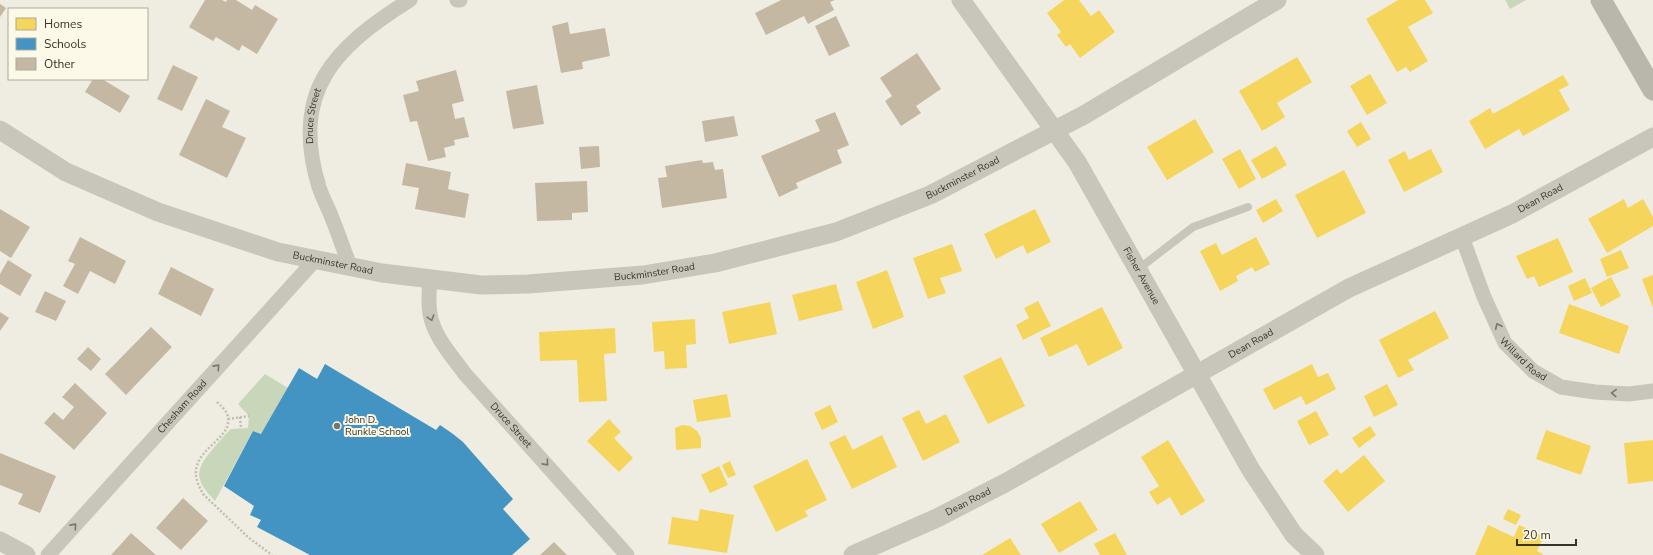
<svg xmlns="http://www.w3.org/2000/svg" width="1653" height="555" font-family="'Nunito Sans',sans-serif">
<rect width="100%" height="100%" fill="#efede2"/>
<!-- green -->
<path fill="#c8d7ba" d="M1505,0H1526L1510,9Z
M265,374L288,388L261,434L253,431L215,501C196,481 193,472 212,450C218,443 224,435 231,429L248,428L249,416L238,404Z"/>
<!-- homes -->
<path fill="#f6d55c" d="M1064,0H1079L1091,16L1099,10L1115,32L1080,58L1070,44L1066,47L1057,35L1061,32L1047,13Z
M1398,0H1425L1433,13L1408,27L1428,61L1410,72L1406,67L1397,72L1366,19Z
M1297,57L1312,82L1277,103L1285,117L1262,131L1239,91Z
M1370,74L1387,103L1367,115L1350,86Z
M1563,75L1569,85L1559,90L1570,110L1523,136L1519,129L1485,149L1469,121L1490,108L1493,114Z
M1195,119L1214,152L1167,180L1147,147Z
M1361,122L1371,139L1357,147L1347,131Z
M1276,146L1287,165L1262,179L1251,160Z
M1240,149L1256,179L1239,189L1222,159Z
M1431,149L1443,172L1404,192L1388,160L1405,151L1409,160Z
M1344,170L1366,213L1317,238L1295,195Z
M1276,199L1283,211L1263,223L1256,210Z
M1624,199L1628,208L1643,199L1653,217V226L1607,253L1588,219Z
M1035,209L1051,242L1027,254L1023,245L996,259L984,234Z
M1256,237L1270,264L1255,272L1252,267L1236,276L1238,281L1220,291L1200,251L1216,243L1222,255Z
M1558,238L1573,272L1539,287L1534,276L1527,279L1516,256Z
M952,244L962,271L940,278L946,293L928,299L913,258Z
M1621,250L1629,268L1607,277L1600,259Z
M887,270L904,317L873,329L856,282Z
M1653,275V308L1642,279Z
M1611,277L1621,296L1601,307L1591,288Z
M1585,278L1592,293L1574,301L1568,286Z
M836,284L843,310L799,321L792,295Z
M1038,301L1051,326L1023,340L1016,325L1029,318L1024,308Z
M770,302L777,334L729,344L722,312Z
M1569,304L1629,326L1619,354L1559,333Z
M1102,307L1123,348L1088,366L1077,344L1049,357L1040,338Z
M1435,311L1449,338L1408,360L1414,370L1398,378L1379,340Z
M695,319L696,344L686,345L687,368L665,369L664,351L654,352L652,322Z
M615,328L616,353L604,354L607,401L579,402L577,360L540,361L539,332Z
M1001,357L1025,406L988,424L963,376Z
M1312,364L1318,377L1328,373L1336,389L1306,405L1301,396L1274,410L1263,389Z
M1387,384L1398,405L1374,417L1364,396Z
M727,394L731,417L697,422L693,400Z
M830,405L838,422L822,430L814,413Z
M919,410L926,424L946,414L960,442L923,461L902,418Z
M1316,411L1329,435L1309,445L1297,421Z
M609,419L621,432L614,438L633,458L619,472L587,441Z
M682,425L690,426L697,431L701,438V448L676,450L675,428Z
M1370,426L1376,435L1359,448L1352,438Z
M1546,430L1591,446L1581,475L1536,459Z
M845,435L853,450L882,435L897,467L852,489L829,443Z
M1168,440L1205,501L1181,516L1170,497L1157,505L1149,492L1159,486L1141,457Z
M1653,440V481L1628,484L1624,443Z
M1364,455L1385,481L1348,512L1323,481L1337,469L1341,474Z
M807,459L827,500L805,511L808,516L776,532L753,486Z
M730,461L736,475L728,478L722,465Z
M719,466L728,485L710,493L701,475Z
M1080,501L1098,530L1059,553L1041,524Z
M700,509L734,515L727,553L668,544L672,517L698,521Z
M1508,509L1521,515L1516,525L1503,519Z
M1488,525L1514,537L1519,525L1544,536L1537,551L1543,554L1542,555H1475Z
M1115,533L1127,555H1100L1094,544Z
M1010,538L1021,555H982Z"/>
<!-- schools -->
<path fill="#4393c3" d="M325,364L436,430L440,425L453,434L463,442L513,499L503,509L530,539L512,555H310L257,527L261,520L250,515L254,506L224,486L253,431L261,434L299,368L317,379Z"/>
<!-- building -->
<path fill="#c5b8a2" d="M205,0H222L226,2L227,0H236L252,10L255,5L278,19L257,54L242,45L239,51L216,37L213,41L189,27Z
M781,0H835L830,2L834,10L808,24L804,16L766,35L755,13Z
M0,4L6,8L0,17Z
M836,16L850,46L829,56L815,26Z
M568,22L570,34L605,28L610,56L582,62L583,69L561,73L552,26Z
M917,53L941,89L916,106L921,113L901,126L885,101L892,96L880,78Z
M173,65L198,77L182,111L157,99Z
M456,70L464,101L452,104L455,119L464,117L469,137L454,140L455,145L444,148L446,157L428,161L417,121L410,122L403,95L419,91L416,81Z
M93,79H102L130,96L120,113L85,92Z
M537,85L544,124L513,129L506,91Z
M206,99L230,111L222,127L246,138L227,178L179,155Z
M835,112L849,145L837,150L842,163L796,183L798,188L779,197L761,156L820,131L815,120Z
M734,116L738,136L705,142L702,121Z
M599,146L600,167L581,169L579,147Z
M702,160L703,163L713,162L715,170L723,169L727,198L662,208L658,178L667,177L665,166Z
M406,163L451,172L448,189L469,194L465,218L415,209L419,188L402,185Z
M587,181L588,212L572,213V220L537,221L535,183Z
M0,209L30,227L11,258L0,251Z
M80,237L126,261L115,284L90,271L78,294L63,286L75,264L68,261Z
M8,260L32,275L20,296L0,284V274Z
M171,267L214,289L201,316L158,294Z
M45,291L66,301L56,321L35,312Z
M0,312L9,318L0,331Z
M151,327L172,347L126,395L105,374Z
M88,347L101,359L91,371L77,359Z
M75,383L107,413L74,450L44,423L54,412L63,420L74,407L62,397Z
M0,453L56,476L40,513L18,504L23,494L0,485Z
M183,498L208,521L181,550L156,528Z
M131,533L156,555H111Z
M554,542L567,555H540Z"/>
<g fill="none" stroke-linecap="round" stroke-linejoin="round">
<!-- path -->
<path stroke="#c1beb3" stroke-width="2.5" stroke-dasharray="2 2" stroke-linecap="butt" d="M217,402C221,406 225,409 227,414C238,443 174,450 204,495L249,538L272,555
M240,417L241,428
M228,419L249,416"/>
<!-- service -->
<path stroke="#c8c6bb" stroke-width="8" d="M1137,270L1193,227L1248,207"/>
<!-- minor -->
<g stroke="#c8c6bb" stroke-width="15">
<path d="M457,0H460"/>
<path id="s1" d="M1462,237L1484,297L1505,343L1533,371L1561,387L1595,392L1629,394L1653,391"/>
<path id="s2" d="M350,266C343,248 337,230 330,213C326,204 322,196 319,187C290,92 333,48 410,0"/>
<path id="s3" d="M430,280C429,291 428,303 430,314C434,337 452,356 465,374L627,555"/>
<path id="s4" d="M48,555L316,259"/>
</g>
<!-- tertiary -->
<g stroke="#c8c6bb" stroke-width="19">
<path id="s5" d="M961,0L1077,162L1251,470L1294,535L1315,555"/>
<path id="s6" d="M0,130L66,172L158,212L278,252L382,273L481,285L528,284L643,275L715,263L836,232L930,195L1084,115L1277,0"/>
<path d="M0,541L26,555"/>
<path id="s7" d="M853,555L937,518L1005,483L1349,288L1512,214L1653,137"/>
</g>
<!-- secondary -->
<path stroke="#b9b6ab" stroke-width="21" d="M1601,0L1653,90"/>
</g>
<!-- one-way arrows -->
<defs><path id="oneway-chevron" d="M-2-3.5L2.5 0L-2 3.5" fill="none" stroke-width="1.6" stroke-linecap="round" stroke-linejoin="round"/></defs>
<g stroke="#7a766a">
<use href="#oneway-chevron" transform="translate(431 318) rotate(72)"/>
<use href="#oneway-chevron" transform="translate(1498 326) rotate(-115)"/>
<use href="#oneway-chevron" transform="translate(217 367) rotate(-48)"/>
<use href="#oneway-chevron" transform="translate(1614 393) rotate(-177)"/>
<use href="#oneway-chevron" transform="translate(546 463) rotate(48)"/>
<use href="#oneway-chevron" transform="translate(74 526) rotate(-48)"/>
</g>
<!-- markers -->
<circle fill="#797569" stroke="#fcf9e9" stroke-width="1.5" cx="337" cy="426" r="4"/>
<g text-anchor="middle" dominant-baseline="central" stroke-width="4" stroke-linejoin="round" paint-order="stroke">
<!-- street labels -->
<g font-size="10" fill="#3a3428" stroke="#fcf9e9">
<text stroke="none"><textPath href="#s2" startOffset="157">Druce Street</textPath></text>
<text stroke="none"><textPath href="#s6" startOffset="1009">Buckminster Road</textPath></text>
<text stroke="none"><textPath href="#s7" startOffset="775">Dean Road</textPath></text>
<text stroke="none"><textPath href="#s6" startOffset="361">Buckminster Road</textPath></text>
<text stroke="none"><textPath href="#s6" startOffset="685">Buckminster Road</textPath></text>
<text stroke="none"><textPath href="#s5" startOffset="330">Fisher Avenue</textPath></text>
<text stroke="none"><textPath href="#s7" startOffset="451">Dean Road</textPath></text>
<text stroke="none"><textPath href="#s1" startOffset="139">Willard Road</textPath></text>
<text stroke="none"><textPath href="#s4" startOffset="200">Chesham Road</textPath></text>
<text stroke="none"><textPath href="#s3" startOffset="173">Druce Street</textPath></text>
<text stroke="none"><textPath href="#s7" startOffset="127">Dean Road</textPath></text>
</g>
<!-- poi labels -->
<g font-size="10" fill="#3a3428" stroke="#fcf9e9" text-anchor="start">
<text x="345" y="420">John D.<tspan x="345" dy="12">Runkle School</tspan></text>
</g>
</g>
<!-- legend -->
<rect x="8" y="8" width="140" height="72" fill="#fcf9e9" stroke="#aeaa9c"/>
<rect x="16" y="18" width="20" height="12" fill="#f6d55c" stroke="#aeaa9c"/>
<text x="44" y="28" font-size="12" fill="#3a3428">Homes</text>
<rect x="16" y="38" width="20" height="12" fill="#4393c3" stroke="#aeaa9c"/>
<text x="44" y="48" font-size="12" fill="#3a3428">Schools</text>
<rect x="16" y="58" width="20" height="12" fill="#c5b8a2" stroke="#aeaa9c"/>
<text x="44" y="68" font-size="12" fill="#3a3428">Other</text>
<!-- scale -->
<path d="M1517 539v6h59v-6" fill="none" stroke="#3a3428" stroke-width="2"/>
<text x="1523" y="539" font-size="12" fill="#3a3428" stroke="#fcf9e9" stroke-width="3" paint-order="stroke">20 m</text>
</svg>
